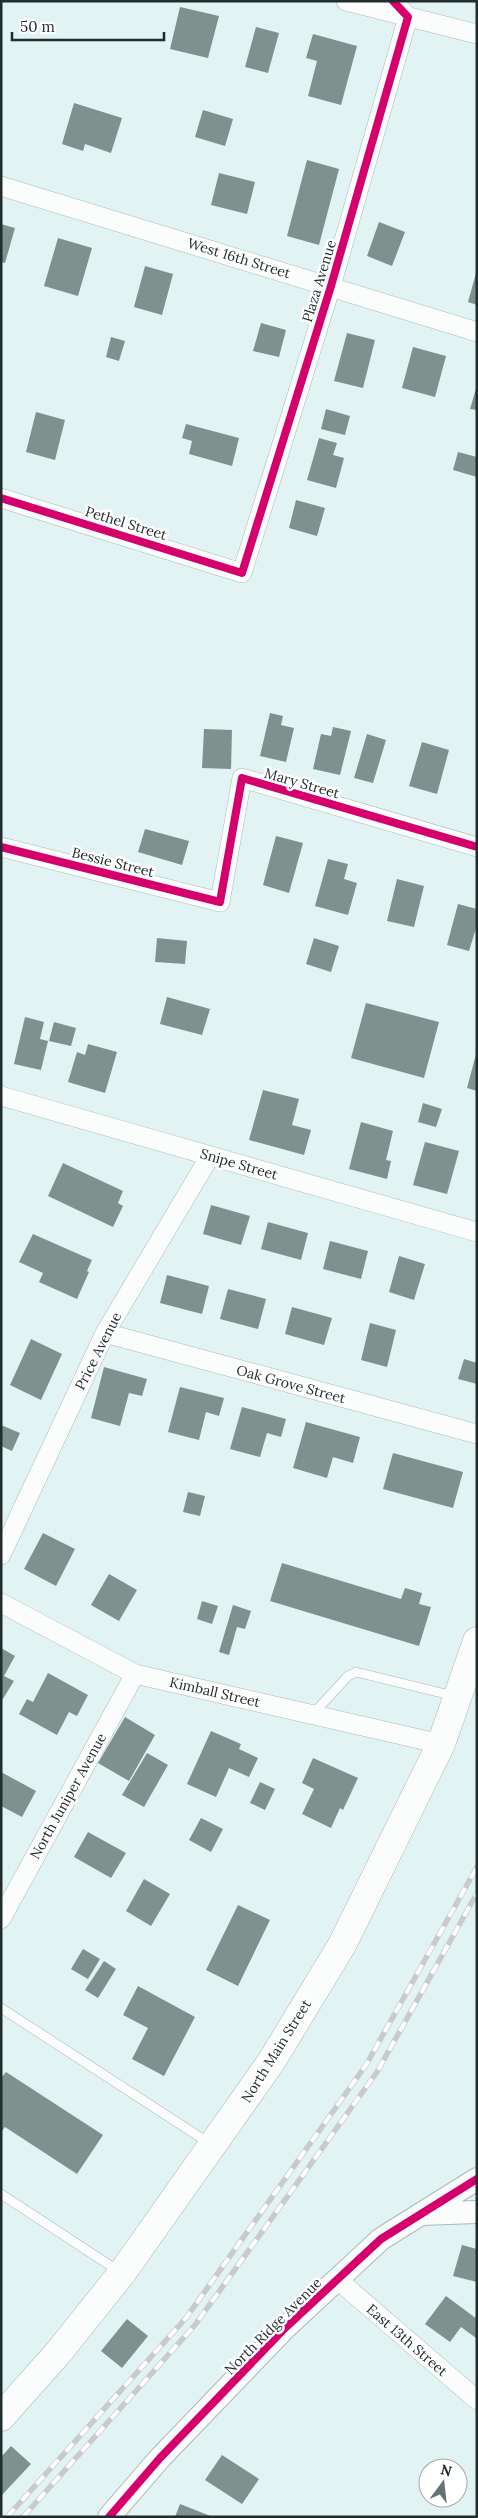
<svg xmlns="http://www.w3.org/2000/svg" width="478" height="2518" font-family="Lora,serif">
<rect width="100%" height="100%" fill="#e2f3f3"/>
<!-- building -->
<path fill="#7f918e" d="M180,7L219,16L208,58L170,49Z
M256,27L279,33L268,73L245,67Z
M313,34L357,46L341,105L308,96L317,61L306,58Z
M74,103L122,118L111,153L85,144L83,151L62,144Z
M203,110L233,119L225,146L195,137Z
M307,160L339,169L319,245L287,236Z
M219,173L255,182L247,214L211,205Z
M379,222L405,232L392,266L367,256Z
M1,224L15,228L5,263L1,262Z
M58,238L92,248L78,296L44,286Z
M145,266L173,274L162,315L134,307Z
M476,273H477V305L468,302Z
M261,323L286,330L279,357L253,351Z
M347,333L375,340L363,388L334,381Z
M111,337L125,341L119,361L106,357Z
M413,347L446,356L435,397L402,388Z
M477,385V410L470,409Z
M326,409L350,416L345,435L321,429Z
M36,412L65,420L55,460L26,452Z
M186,424L239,438L232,466L189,454L192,441L182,438Z
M319,438L337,443L333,455L344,458L336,488L307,480Z
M458,452L477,457V477L453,470Z
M296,500L325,508L317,536L289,528Z
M270,713L283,716L281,725L294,728L286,762L260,756Z
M333,727L351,731L340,775L313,769L321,734L331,736Z
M204,729L232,730L231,769L202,768Z
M367,734L386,740L373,783L354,778Z
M422,742L449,750L437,794L409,786Z
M145,829L189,841L182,865L138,852Z
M276,836L303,843L289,893L263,885Z
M328,859L348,864L344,879L357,883L348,915L315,906Z
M397,879L424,886L414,927L387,921Z
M458,904L477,909V925L469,951L447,945Z
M157,938L187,941L185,964L155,962Z
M314,938L339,946L331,972L306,964Z
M167,997L210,1009L202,1035L160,1024Z
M366,1003L439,1022L424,1078L351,1058Z
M25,1017L44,1022L40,1039L48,1041L41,1070L14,1064Z
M54,1022L76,1028L71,1046L49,1041Z
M88,1044L117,1052L105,1093L68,1082L77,1052L85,1055Z
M476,1054H477V1091L467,1088Z
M263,1090L299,1099L292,1125L311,1130L304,1155L249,1140Z
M423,1103L442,1109L436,1127L418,1122Z
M361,1122L393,1131L386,1160L391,1161L387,1179L349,1169Z
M425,1142L459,1151L447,1194L413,1185Z
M63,1163L123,1191L118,1203L123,1206L113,1227L48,1196Z
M211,1205L250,1216L241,1245L203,1234Z
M268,1222L308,1233L301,1260L261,1249Z
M33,1234L92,1260L87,1271L89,1272L77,1299L39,1282L43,1273L19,1262Z
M330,1241L368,1251L361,1279L323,1269Z
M399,1256L425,1264L414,1300L389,1292Z
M167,1275L209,1286L202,1314L160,1303Z
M228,1289L266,1299L258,1329L220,1319Z
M292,1307L332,1318L324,1345L285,1334Z
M370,1323L396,1330L387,1367L361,1360Z
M31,1339L62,1354L41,1400L10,1385Z
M464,1359L477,1363V1384L458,1379Z
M104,1367L147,1379L142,1396L129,1393L120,1426L91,1418Z
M180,1387L224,1398L219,1416L206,1412L199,1440L168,1432Z
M242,1407L286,1419L281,1437L267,1433L260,1457L230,1449Z
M306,1422L360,1437L353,1463L333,1457L327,1478L293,1468Z
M1,1425L20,1433L12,1451L1,1446Z
M393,1453L463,1472L453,1508L383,1489Z
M188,1492L205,1496L200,1516L183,1512Z
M43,1533L75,1549L56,1586L24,1569Z
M282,1563L401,1599L405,1588L422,1593L419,1604L431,1607L419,1646L270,1601Z
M109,1574L137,1590L119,1621L91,1605Z
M202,1601L218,1606L212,1624L197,1619Z
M233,1605L251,1611L245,1629L237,1627L229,1655L219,1652Z
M1,1648L15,1656L4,1676L14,1681L1,1702Z
M48,1673L88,1695L77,1716L69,1712L57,1735L19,1714L27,1699L33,1702Z
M125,1717L155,1735L129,1781L98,1763Z
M211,1731L241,1744L239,1749L258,1758L249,1777L229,1768L216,1797L187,1784Z
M147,1753L168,1765L144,1807L122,1795Z
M313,1758L358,1778L343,1810L340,1808L331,1828L302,1814L314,1789L302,1783Z
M1,1772L36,1791L22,1817L1,1806Z
M260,1782L275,1789L265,1810L250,1803Z
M201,1818L223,1829L211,1852L189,1840Z
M88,1832L126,1853L111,1878L74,1857Z
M144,1879L170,1894L151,1926L126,1911Z
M238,1905L270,1920L238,1986L206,1970Z
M83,1949L100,1959L88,1979L71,1969Z
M104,1961L116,1969L98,1998L85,1990Z
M138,1986L195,2017L164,2076L132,2059L148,2028L123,2015Z
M6,2072L103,2135L77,2174L5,2127L1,2132V2078Z
M462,2245L477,2249V2282L453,2276Z
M446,2296L477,2319L476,2338L461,2327L450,2342L425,2324Z
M127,2319L148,2336L122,2368L101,2351Z
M11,2446L31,2464L1,2496V2457Z
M222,2455L259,2479L242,2504L205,2480Z
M180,2504L213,2517H175Z"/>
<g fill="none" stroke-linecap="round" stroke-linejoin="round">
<defs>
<path id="service" d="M313,1714L348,1676L356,1672L454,1696
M1,2008L209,2143
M1,2194L120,2272"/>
<path id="minor" d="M346,1L477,34
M1,186L477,332
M1,498L242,573L331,286L408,17L393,1
M1,847L220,902L242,778L477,847
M1,1096L477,1232
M105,1333L477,1434
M1,1555L105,1333L210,1156
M1,1603L135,1674L441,1744
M1,1919L135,1674
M338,2280L477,2400"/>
<path id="tertiary" d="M421,2214L477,2212
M109,2517L160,2458L285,2328L381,2239L477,2179"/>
<path id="primary" d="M1,2417L58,2353L122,2273L271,2062L342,1945L441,1744L477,1641"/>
</defs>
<!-- service casing -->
<use href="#service" stroke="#acb9b9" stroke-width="10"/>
<!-- minor casing -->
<use href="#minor" stroke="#acb9b9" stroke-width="20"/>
<!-- tertiary casing -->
<use href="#tertiary" stroke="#acb9b9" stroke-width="24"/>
<!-- primary casing -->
<use href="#primary" stroke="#acb9b9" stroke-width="29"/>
<!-- service -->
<use href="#service" stroke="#fbfdfd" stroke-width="9"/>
<!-- minor -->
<use href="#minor" stroke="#fbfdfd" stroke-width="19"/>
<!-- tertiary -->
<use href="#tertiary" stroke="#fbfdfd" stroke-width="22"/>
<!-- primary -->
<use href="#primary" stroke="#fbfdfd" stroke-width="28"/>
<defs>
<path id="rail" d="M7,2517L186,2318L366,2065L477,1867
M23,2517L195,2325L377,2072L477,1893"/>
</defs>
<!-- rail casing -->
<use href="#rail" stroke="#c7cbcb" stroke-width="5.5"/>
<!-- rail -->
<use href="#rail" stroke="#fff" stroke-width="4" stroke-dasharray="11" stroke-linecap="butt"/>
<defs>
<path id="cycleway" d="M1,498L242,573L331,286L408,17L393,1
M1,847L220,902L242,778L477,847
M109,2517L160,2458L285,2328L381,2239L477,2179"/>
</defs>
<!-- cycleway casing -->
<use href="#cycleway" stroke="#fff" stroke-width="11"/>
<!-- cycleway -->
<use href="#cycleway" stroke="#d6006c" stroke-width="8"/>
</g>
<g text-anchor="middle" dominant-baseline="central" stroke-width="5" stroke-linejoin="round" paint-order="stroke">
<!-- street labels -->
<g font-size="14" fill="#212d2c" stroke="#fff">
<text transform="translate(239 258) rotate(17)">West 16th Street</text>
<text transform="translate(319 281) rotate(-73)">Plaza Avenue</text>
<text transform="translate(126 523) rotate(17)">Pethel Street</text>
<text transform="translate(302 783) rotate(16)">Mary Street</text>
<text transform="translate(113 862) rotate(14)">Bessie Street</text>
<text transform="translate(239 1164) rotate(16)">Snipe Street</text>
<text transform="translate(98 1351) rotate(-63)">Price Avenue</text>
<text transform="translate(291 1384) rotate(15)">Oak Grove Street</text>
<text transform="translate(215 1692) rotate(13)">Kimball Street</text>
<text transform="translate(68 1796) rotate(-61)">North Juniper Avenue</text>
<text transform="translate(276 2051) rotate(-58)">North Main Street</text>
<text transform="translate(273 2326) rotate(-45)">North Ridge Avenue</text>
<text transform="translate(407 2340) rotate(41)">East 13th Street</text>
</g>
</g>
<!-- border -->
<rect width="478" height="2518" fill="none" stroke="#212d2c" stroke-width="5"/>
<!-- north arrow -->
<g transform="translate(443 2483) rotate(15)"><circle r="24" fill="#ffffff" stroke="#a6abab"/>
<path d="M0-4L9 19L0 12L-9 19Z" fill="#657272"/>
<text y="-8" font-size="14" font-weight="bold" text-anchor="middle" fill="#212d2c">N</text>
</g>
<!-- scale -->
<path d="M12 32v8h152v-8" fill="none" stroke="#212d2c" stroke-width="2.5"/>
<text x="20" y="32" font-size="15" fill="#212d2c" stroke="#ffffff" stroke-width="4" paint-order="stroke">50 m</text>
</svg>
